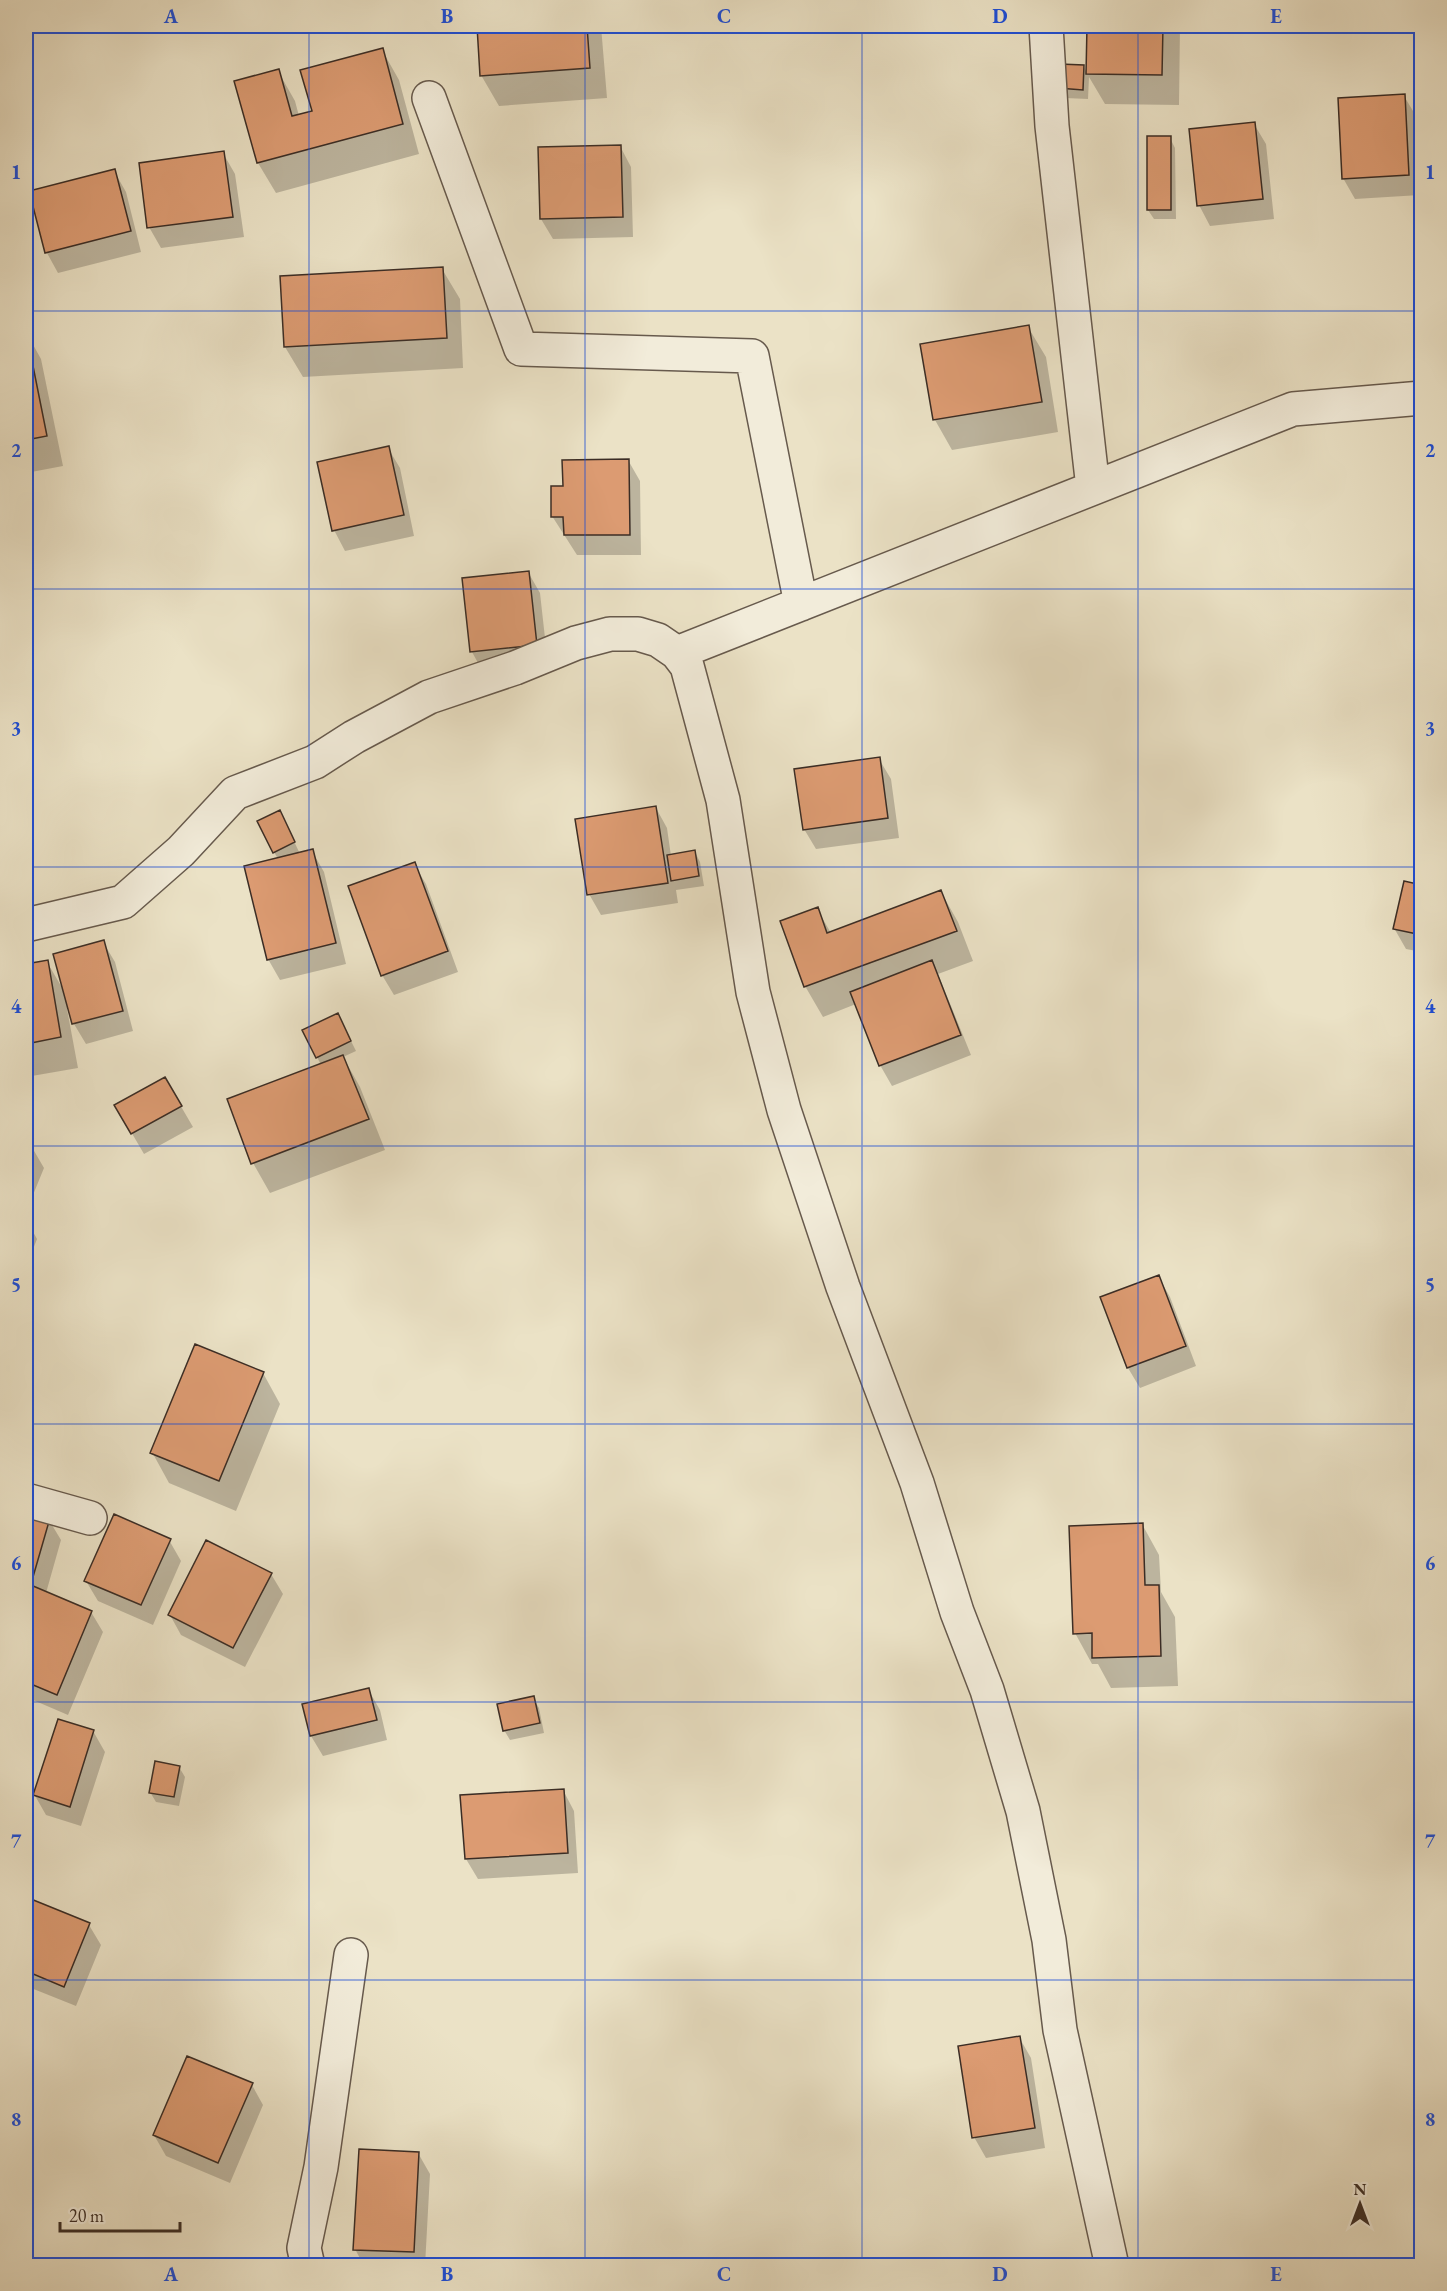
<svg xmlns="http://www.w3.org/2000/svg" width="1447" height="2291" font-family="'EB Garamond',serif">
<rect width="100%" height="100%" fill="#ebe2c6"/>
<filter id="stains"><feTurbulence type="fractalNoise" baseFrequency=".00333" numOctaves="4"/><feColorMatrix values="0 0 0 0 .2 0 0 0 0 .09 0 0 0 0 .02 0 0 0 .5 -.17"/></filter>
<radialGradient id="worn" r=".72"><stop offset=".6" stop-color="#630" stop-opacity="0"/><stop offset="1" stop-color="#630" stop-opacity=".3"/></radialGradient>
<!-- shadow -->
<path fill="#0003" d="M478,26H601L607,98L499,106L481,75Z
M1088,26H1180L1179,105L1105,104L1089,77L1088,99L1065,98L1059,88L1084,67L1087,73Z
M382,50L399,80L419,154L276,193L258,163L236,82L278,71L295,101L299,116L314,112Z
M1404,96L1416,116L1420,195L1355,199L1343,178Z
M1254,124L1266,144L1274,219L1210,226L1199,205Z
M1170,138L1175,148L1176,219H1154L1148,210Z
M620,146L631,167L633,237L553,239L541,219Z
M223,153L235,174L244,237L161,248L149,227Z
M114,171L126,192L141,252L58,273L47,253Z
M442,269L460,299L463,368L303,377L285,347L281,278Z
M1028,327L1046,357L1058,432L952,450L935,420L922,345Z
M26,332L41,359L63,466L26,473Z
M388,448L400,468L414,536L345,551L334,530Z
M628,460L640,481L641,555H577L552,516L564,488Z
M528,572L540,593L548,665L483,672L472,652Z
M879,759L891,779L899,838L816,849L804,829Z
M656,808L667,828L671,856L695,852L700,862L704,886L676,890L678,903L601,915L589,894Z
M285,822L300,854L312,851L324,872L346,964L280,980L268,959L278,859L274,852Z
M414,864L426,884L458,972L394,995L382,975Z
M1422,887V952L1406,949L1394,928Z
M941,892L958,922L973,961L938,974L971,1055L892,1086L880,1065L856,1004L823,1017L805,986L817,909L831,933Z
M103,942L115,962L133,1031L86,1044L74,1024L70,1008L67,1009L78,1068L26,1077V966L47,962L64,991Z
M343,1025L356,1051L343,1057L360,1087L385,1150L270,1193L253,1163L321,1065L317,1057Z
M165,1079L193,1127L144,1154L116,1106Z
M26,1137L44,1168L26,1212Z
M26,1219L37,1239L26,1267Z
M1158,1276L1170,1297L1196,1366L1140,1388L1128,1368Z
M263,1373L280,1404L236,1511L169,1483L152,1452Z
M26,1513L49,1520L61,1540L46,1593L91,1612L103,1632L68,1715L26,1697Z
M1142,1524L1159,1555L1161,1592L1175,1617L1178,1686L1111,1688L1098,1664H1092L1075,1633Z
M169,1540L181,1561L153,1625L98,1601L86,1581Z
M271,1574L283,1594L245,1667L181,1635L170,1615Z
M368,1689L380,1710L387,1740L323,1756L311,1736Z
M533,1698L539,1708L544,1733L510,1740L504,1730Z
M93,1731L105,1752L81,1826L46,1815L34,1794Z
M179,1767L185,1777L179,1806L156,1802L150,1792Z
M563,1790L574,1811L578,1873L478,1879L466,1859Z
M26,1898L89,1925L101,1945L76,2006L26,1986Z
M1019,2037L1031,2058L1045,2148L986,2158L974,2137Z
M252,2085L263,2105L230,2183L166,2156L154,2135Z
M418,2153L430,2174L425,2266H364L355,2249Z"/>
<!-- building -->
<path fill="#dc9b72" stroke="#3b2d25" stroke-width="1.5" d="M477,26H587L590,68L480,76Z
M1087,26H1163L1162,75L1086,74Z
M383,48L403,124L257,163L234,81L279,69L292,116L312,111L300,70Z
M1059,64L1084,65L1083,90L1058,88Z
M1405,94L1409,175L1342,179L1338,98Z
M1255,122L1263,199L1197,206L1189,129Z
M1147,136H1171V210H1147Z
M621,145L623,217L540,219L538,147Z
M224,151L233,217L147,228L139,163Z
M115,169L131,231L45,253L29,191Z
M443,267L447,338L284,347L280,276Z
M1029,325L1042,402L933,420L920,344Z
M26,331L47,436L26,440Z
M389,446L404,515L332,531L317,462Z
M629,459L630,535H564L563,517H551V486H563L562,460Z
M529,571L537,645L470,652L462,578Z
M880,757L888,818L803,830L794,769Z
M656,806L668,883L587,895L575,819Z
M280,810L295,842L273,853L257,821Z
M313,849L336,943L267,960L244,866Z
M695,850L699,876L671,881L667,855Z
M415,862L448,951L381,976L348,886Z
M1404,881L1422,885V935L1393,929Z
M941,890L957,931L804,987L780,921L818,907L827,933Z
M104,940L123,1011L72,1024L53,954Z
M48,960L61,1037L26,1044V964Z
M932,960L961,1035L879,1066L850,992Z
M338,1013L351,1041L316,1058L302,1030Z
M343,1055L369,1119L251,1164L227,1099Z
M165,1077L182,1106L131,1134L114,1105Z
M1159,1275L1186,1346L1127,1368L1100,1297Z
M195,1344L264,1372L219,1481L150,1453Z
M26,1512L50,1518L33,1577L26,1575Z
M114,1514L171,1539L141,1605L84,1581Z
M1143,1523L1145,1585H1159L1161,1656L1092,1658V1633L1073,1634L1069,1526Z
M206,1540L272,1573L233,1648L168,1615Z
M26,1583L92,1611L57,1695L26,1682Z
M369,1688L377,1720L310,1736L302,1704Z
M534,1696L540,1723L503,1731L497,1704Z
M58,1719L94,1730L70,1807L33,1795Z
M155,1761L180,1766L174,1797L149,1793Z
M564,1789L568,1853L465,1859L460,1795Z
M26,1897L90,1923L64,1987L26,1971Z
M1020,2036L1035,2128L972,2138L958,2046Z
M187,2056L253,2083L218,2163L153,2135Z
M359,2149L419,2152L414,2252L353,2250Z"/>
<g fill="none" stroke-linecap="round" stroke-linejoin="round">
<defs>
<path id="minor" d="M1046,26L1052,126L1093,488
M429,98L521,349L752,356L801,604
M677,653L1293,409L1422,398
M26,925L123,902L181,851L235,793L315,762L354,737L429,697L515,668L576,643L610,634H638L658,640L677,653L687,666L723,800L753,992L784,1110L843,1287L917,1483L957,1612L987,1690L1023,1811L1049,1940L1060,2030L1112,2266
M26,1500L90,1518
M308,2266L304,2248L321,2167L351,1955"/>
</defs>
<!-- minor casing -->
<use href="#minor" stroke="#675a4d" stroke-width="36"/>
<!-- minor -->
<use href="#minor" stroke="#f2ecda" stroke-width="33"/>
</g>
<!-- grid -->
<path fill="none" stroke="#1d4ed8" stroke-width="1.5" stroke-opacity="0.55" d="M309,26V2266M585,26V2266M862,26V2266M1138,26V2266M26,311H1422M26,589H1422M26,867H1422M26,1146H1422M26,1424H1422M26,1702H1422M26,1980H1422"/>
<!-- margin -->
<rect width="1447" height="2291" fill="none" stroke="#ebe2c6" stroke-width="66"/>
<!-- north arrow -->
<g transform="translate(1360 2204)" stroke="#f2ecda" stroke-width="4.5" paint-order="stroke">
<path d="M0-4.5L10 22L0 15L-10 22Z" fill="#3b2d25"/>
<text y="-9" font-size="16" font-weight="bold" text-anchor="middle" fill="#3b2d25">N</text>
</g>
<!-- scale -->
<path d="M60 2222v9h120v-9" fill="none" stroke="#3b2d25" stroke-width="3"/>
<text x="69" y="2222" font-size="18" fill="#3b2d25" stroke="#f2ecda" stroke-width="4.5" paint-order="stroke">20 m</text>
<rect x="33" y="33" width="1381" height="2225" fill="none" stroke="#1d4ed8" stroke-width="2"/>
<g font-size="20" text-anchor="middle" font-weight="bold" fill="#1d4ed8">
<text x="171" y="23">A</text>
<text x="447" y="23">B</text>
<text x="724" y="23">C</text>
<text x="1000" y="23">D</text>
<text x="1276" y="23">E</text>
<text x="16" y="179">1</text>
<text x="1430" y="179">1</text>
<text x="16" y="457">2</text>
<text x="1430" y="457">2</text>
<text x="16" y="735">3</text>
<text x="1430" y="735">3</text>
<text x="16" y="1013">4</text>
<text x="1430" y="1013">4</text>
<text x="16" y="1291">5</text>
<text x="1430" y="1291">5</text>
<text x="16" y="1570">6</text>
<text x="1430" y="1570">6</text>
<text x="16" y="1848">7</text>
<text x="1430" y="1848">7</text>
<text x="16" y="2126">8</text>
<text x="1430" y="2126">8</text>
<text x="171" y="2281">A</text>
<text x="447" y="2281">B</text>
<text x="724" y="2281">C</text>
<text x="1000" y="2281">D</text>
<text x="1276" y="2281">E</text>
</g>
<rect width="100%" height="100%" filter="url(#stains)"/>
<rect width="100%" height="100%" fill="url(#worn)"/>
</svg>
